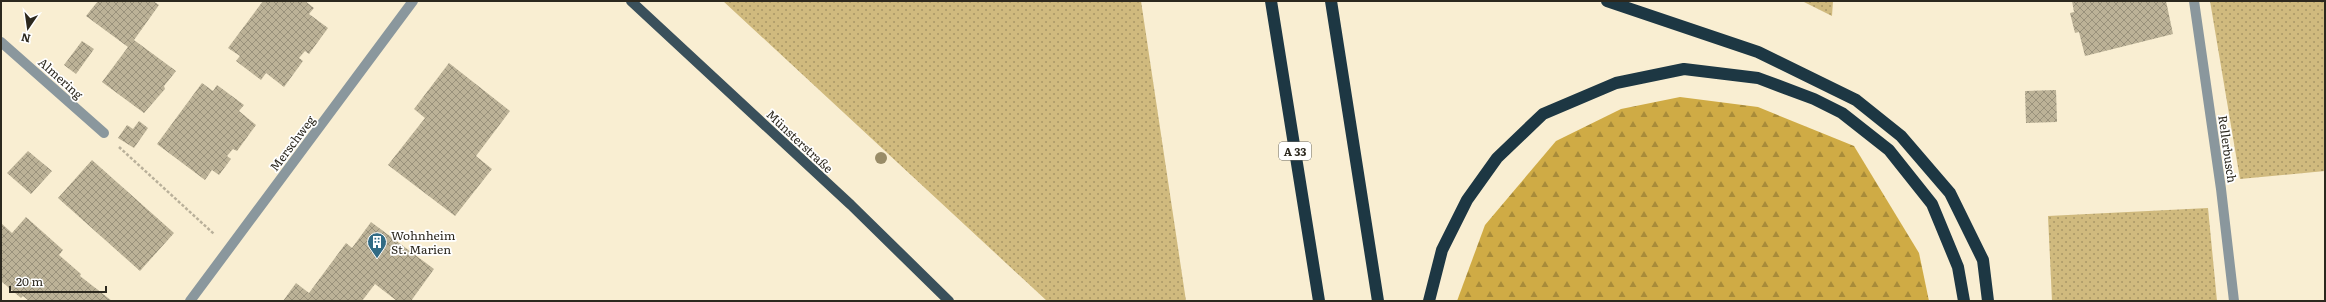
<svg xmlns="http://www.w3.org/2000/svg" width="2326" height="302" font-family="Literata,serif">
<defs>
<pattern id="grass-dots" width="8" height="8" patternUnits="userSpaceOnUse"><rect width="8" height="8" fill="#d0ba7e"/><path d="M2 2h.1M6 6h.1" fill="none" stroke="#a99767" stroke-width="1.8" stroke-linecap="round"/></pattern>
<pattern id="forest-firs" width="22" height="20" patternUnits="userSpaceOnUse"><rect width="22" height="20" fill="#cfab45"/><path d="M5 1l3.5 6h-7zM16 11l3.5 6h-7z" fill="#a88b39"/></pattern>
<pattern id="building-cross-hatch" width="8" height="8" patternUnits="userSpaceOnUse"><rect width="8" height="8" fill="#bcb297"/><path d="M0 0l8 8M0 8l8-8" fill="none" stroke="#99917b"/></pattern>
</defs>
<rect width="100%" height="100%" fill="#f9eed2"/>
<!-- grass -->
<path fill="url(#grass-dots)" d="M723,1H1141L1186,301H1047Z
M1802,1H1833L1832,16Z
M2210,1H2325V171L2240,179Z
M2208,208L2217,301H2052L2048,216Z"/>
<!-- forest -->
<path fill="url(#forest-firs)" d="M1680,97L1758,107L1854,146L1919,253L1929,301H1457L1485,225L1556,141L1621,109Z"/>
<!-- building -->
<path fill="url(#building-cross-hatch)" d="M98,1H153L159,5L134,40L176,71L164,86L165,89L144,113L102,82L128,47L86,16Z
M263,1H305L314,8L309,14L328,28L309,54L305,51L299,58L303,61L284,87L266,73L261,80L236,61L240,56L228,48Z
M2072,1H2166L2173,34L2085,56L2079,32L2075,33L2070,13L2074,12Z
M82,41L94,49L76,74L64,65Z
M449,63L510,111L476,156L492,169L455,216L388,165L425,118L414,109Z
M202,83L213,91L217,85L244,105L239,111L256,125L237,151L233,149L227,156L231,159L219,175L212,170L205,180L157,144Z
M2056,90L2057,122L2026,123L2025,91Z
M139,121L148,128L134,148L118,138L127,125L133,129Z
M28,151L52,171L31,194L7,173Z
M92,160L174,233L140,271L58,198Z
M26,217L63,250L59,255L81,274L80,276L112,301H29L23,296L21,298L1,281V223L12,233Z
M371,222L434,269L411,301H397L375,284L362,301H283L296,283L309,293L346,243L352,248Z"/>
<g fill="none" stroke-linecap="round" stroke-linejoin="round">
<!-- path -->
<path stroke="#b9b09a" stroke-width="2.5" stroke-dasharray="3 2" stroke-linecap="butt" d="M119,147L214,234"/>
<!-- minor -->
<path stroke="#8a979d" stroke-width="10" d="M2194,1L2221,189L2234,301
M1,42L104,133
M190,301L413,1"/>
<!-- major -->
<path stroke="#3a505b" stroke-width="10" d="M631,1L851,205L949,301"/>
<!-- highway -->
<path stroke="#1d3743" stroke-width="12" d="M1271,1L1319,301
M1331,1L1378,301
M1607,1L1758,52L1856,100L1901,136L1950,193L1983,260L1988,301
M1429,301L1442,250L1467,200L1497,158L1543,114L1616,83L1684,69L1758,78L1814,99L1842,113L1889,150L1932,204L1958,267L1964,301"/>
</g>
<!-- trees -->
<circle fill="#998c68" cx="881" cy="158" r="6"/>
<!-- icons -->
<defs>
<symbol id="building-pin" viewBox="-11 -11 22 30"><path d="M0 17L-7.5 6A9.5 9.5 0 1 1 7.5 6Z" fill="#316b84" stroke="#fff"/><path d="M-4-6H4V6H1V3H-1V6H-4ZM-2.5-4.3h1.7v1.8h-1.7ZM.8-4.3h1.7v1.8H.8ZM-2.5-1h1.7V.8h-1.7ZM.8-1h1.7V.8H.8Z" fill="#fff"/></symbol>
</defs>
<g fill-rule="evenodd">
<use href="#building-pin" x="366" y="231" width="22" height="30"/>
</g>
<g text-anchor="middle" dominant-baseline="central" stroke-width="3.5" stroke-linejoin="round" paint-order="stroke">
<!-- shield labels -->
<rect fill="#fff" stroke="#6b6862" stroke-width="1" x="1279" y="142" width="32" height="18" rx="3"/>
<g font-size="11" font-weight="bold" fill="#2c281e">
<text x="1295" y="151">A 33</text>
</g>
<!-- street labels -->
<g font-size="12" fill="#2c281e" stroke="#fff">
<text transform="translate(61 78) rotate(42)">Almering</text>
<text transform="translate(800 141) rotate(43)">Münsterstraße</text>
<text transform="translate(292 143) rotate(-53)">Merschweg</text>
<text transform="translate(2228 149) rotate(82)">Rellerbusch</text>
</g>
<!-- poi labels -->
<g font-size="12" fill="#2c281e" stroke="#fff" text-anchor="start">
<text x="391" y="235">Wohnheim<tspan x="391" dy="14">St. Marien</tspan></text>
</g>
</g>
<!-- border -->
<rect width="2326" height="302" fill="none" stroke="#2c281e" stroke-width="4"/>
<!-- north arrow -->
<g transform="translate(28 28) rotate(193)" stroke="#ffffff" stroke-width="3" paint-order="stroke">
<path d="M0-3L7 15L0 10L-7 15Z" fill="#2c281e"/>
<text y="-6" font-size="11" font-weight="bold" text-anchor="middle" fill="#2c281e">N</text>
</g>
<!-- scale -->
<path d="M10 286v6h96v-6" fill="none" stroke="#2c281e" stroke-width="2"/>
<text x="16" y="286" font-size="12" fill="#2c281e" stroke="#ffffff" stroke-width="3" paint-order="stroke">20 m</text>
</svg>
